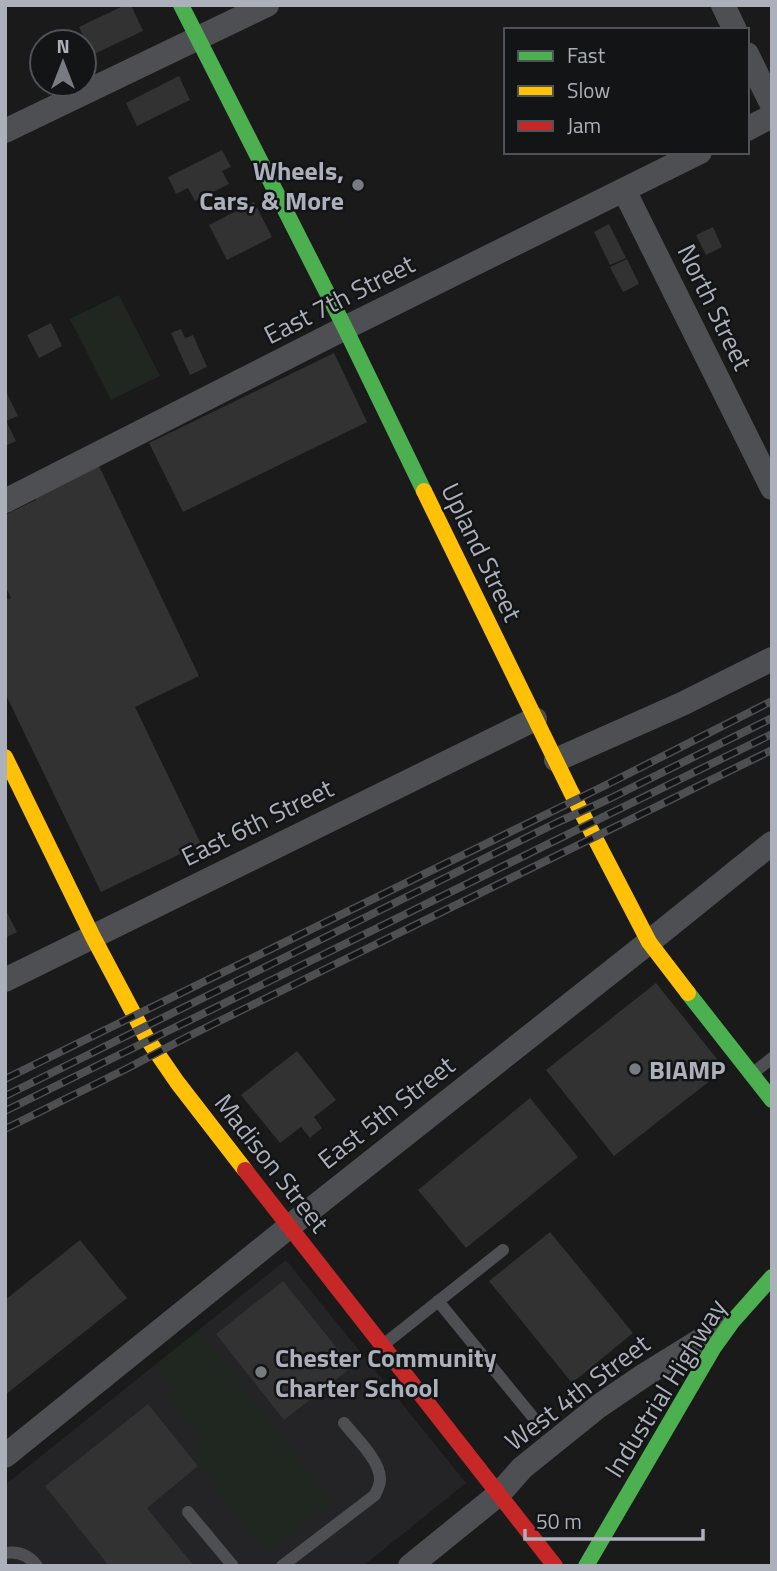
<svg xmlns="http://www.w3.org/2000/svg" width="777" height="1571" font-family="'Titillium Web',sans-serif">
<rect width="100%" height="100%" fill="#1a1a1a"/>
<!-- built -->
<path fill="#242426" d="M286,1260L466,1483L363,1566H5V1485Z"/>
<!-- green -->
<path fill="#1f2720" d="M119,295L160,376L111,400L70,319Z
M199,1331L332,1502L266,1553L189,1455L203,1443L166,1395L174,1388L155,1365Z"/>
<!-- building -->
<path fill="#323232" d="M125,5H131L143,31L92,55L79,27Z
M179,76L190,100L137,126L126,103Z
M222,150L231,167L222,171L229,184L195,201L188,188L176,194L168,177Z
M254,202L272,237L227,260L209,225Z
M609,224L626,258L610,265L594,232Z
M713,227L722,247L706,255L696,235Z
M627,259L639,284L623,292L610,267Z
M51,323L62,346L39,358L27,335Z
M181,329L185,338L193,335L207,367L190,375L171,333Z
M334,353L367,422L183,512L149,443Z
M5,390L18,416L6,421L16,441L5,446Z
M99,466L199,676L135,707L201,844L101,892L5,693V600L11,598L5,586V515L36,500L34,497Z
M5,909L17,932L5,938Z
M656,983L725,1069L614,1156L546,1070Z
M297,1051L336,1100L314,1117L322,1128L310,1138L301,1127L280,1143L241,1095Z
M530,1098L578,1157L466,1248L418,1190Z
M550,1232L633,1333L572,1383L489,1281Z
M80,1240L127,1298L5,1395V1300Z
M283,1281L352,1367L284,1420L216,1334Z
M148,1404L198,1466L147,1508L194,1566H109L45,1486Z"/>
<g fill="none" stroke-linecap="round" stroke-linejoin="round">
<!-- lane -->
<path stroke="#4e4f53" stroke-width="12" d="M752,1074L772,1058
M438,1301L532,1416
M383,1345L503,1250
M188,1512L233,1566
M5,1553C18,1551 29,1555 37,1566
M282,1566L375,1495C377,1490 380,1485 380,1480C381,1461 355,1437 344,1423"/>
<!-- street -->
<path stroke="#4e4f53" stroke-width="24" d="M723,5L735,30
M747,54L772,105
M747,129L772,116
M5,131L267,5
M624,190L772,488
M5,501L345,328L700,152
M556,760L682,704L772,659
M5,980L535,719
M5,1456L290,1226L649,942L772,843
M410,1566L499,1494L522,1468L599,1406L643,1376L722,1327"/>
<!-- fast -->
<path stroke="#4caf50" stroke-width="16" d="M181,5L345,328L424,491
M688,993L772,1100
M586,1566L714,1347L732,1322L772,1277"/>
<!-- slow -->
<path stroke="#ffc107" stroke-width="16" d="M424,491L571,792L649,942L688,993
M5,757L93,937L146,1037L177,1082L245,1170"/>
<!-- jam -->
<path stroke="#c62828" stroke-width="16" d="M245,1170L555,1566"/>
<defs>
<path id="rail" d="M5,1079L604,786L772,701
M5,1096L556,823L609,799L772,718
M5,1111L772,734
M5,1129L128,1068L187,1037L772,750"/>
</defs>
<!-- rail casing -->
<use href="#rail" stroke="#4e4f51" stroke-width="8"/>
<!-- rail -->
<use href="#rail" stroke="#131416" stroke-width="5" stroke-dasharray="16" stroke-linecap="butt"/>
</g>
<!-- markers -->
<g fill="#787c82" stroke="#131416" stroke-width="2.5">
<circle cx="358" cy="185" r="7"/>
<circle cx="635" cy="1069" r="7"/>
<circle cx="261" cy="1372" r="7"/>
</g>
<g text-anchor="middle" dominant-baseline="central" stroke-width="5" stroke-linejoin="round" paint-order="stroke">
<!-- poi labels -->
<g font-size="26" font-weight="bold" fill="#abb0ba" stroke="#131416" text-anchor="start">
<text x="344" y="170" text-anchor="end">Wheels,<tspan x="344" dy="30">Cars, &amp; More</tspan></text>
<text x="649" y="1069">BIAMP</text>
<text x="275" y="1357">Chester Community<tspan x="275" dy="30">Charter School</tspan></text>
</g>
<!-- street labels -->
<g font-size="26" fill="#abb0ba" stroke="#131416">
<text transform="translate(339 299) rotate(-27)">East 7th Street</text>
<text transform="translate(715 307) rotate(64)">North Street</text>
<text transform="translate(482 552) rotate(64)">Upland Street</text>
<text transform="translate(257 822) rotate(-26)">East 6th Street</text>
<text transform="translate(386 1112) rotate(-38)">East 5th Street</text>
<text transform="translate(272 1163) rotate(52)">Madison Street</text>
<text transform="translate(665 1388) rotate(-58)">Industrial Highway</text>
<text transform="translate(577 1392) rotate(-37)">West 4th Street</text>
</g>
</g>
<!-- border -->
<rect width="777" height="1571" fill="none" stroke="#abb0ba" stroke-width="14"/>
<!-- legend -->
<rect x="504" y="28" width="245" height="126" fill="#131416" stroke="#505258" stroke-width="2"/>
<rect x="518" y="51" width="35" height="10" fill="#4caf50" stroke="#505258" stroke-width="2"/>
<text x="567" y="63" font-size="21" fill="#abb0ba">Fast</text>
<rect x="518" y="86" width="35" height="10" fill="#ffc107" stroke="#505258" stroke-width="2"/>
<text x="567" y="98" font-size="21" fill="#abb0ba">Slow</text>
<rect x="518" y="121" width="35" height="10" fill="#c62828" stroke="#505258" stroke-width="2"/>
<text x="567" y="133" font-size="21" fill="#abb0ba">Jam</text>
<!-- north arrow -->
<g transform="translate(63 63)"><circle r="33" fill="#131416" stroke="#505258" stroke-width="2"/>
<path d="M0-5L12 26L0 18L-12 26Z" fill="#787c82"/>
<text y="-10" font-size="19" font-weight="bold" text-anchor="middle" fill="#abb0ba">N</text>
</g>
<!-- scale -->
<path d="M525 1529v10h178v-10" fill="none" stroke="#abb0ba" stroke-width="3.5"/>
<text x="536" y="1529" font-size="21" fill="#abb0ba" stroke="#131416" stroke-width="5" paint-order="stroke">50 m</text>
</svg>
